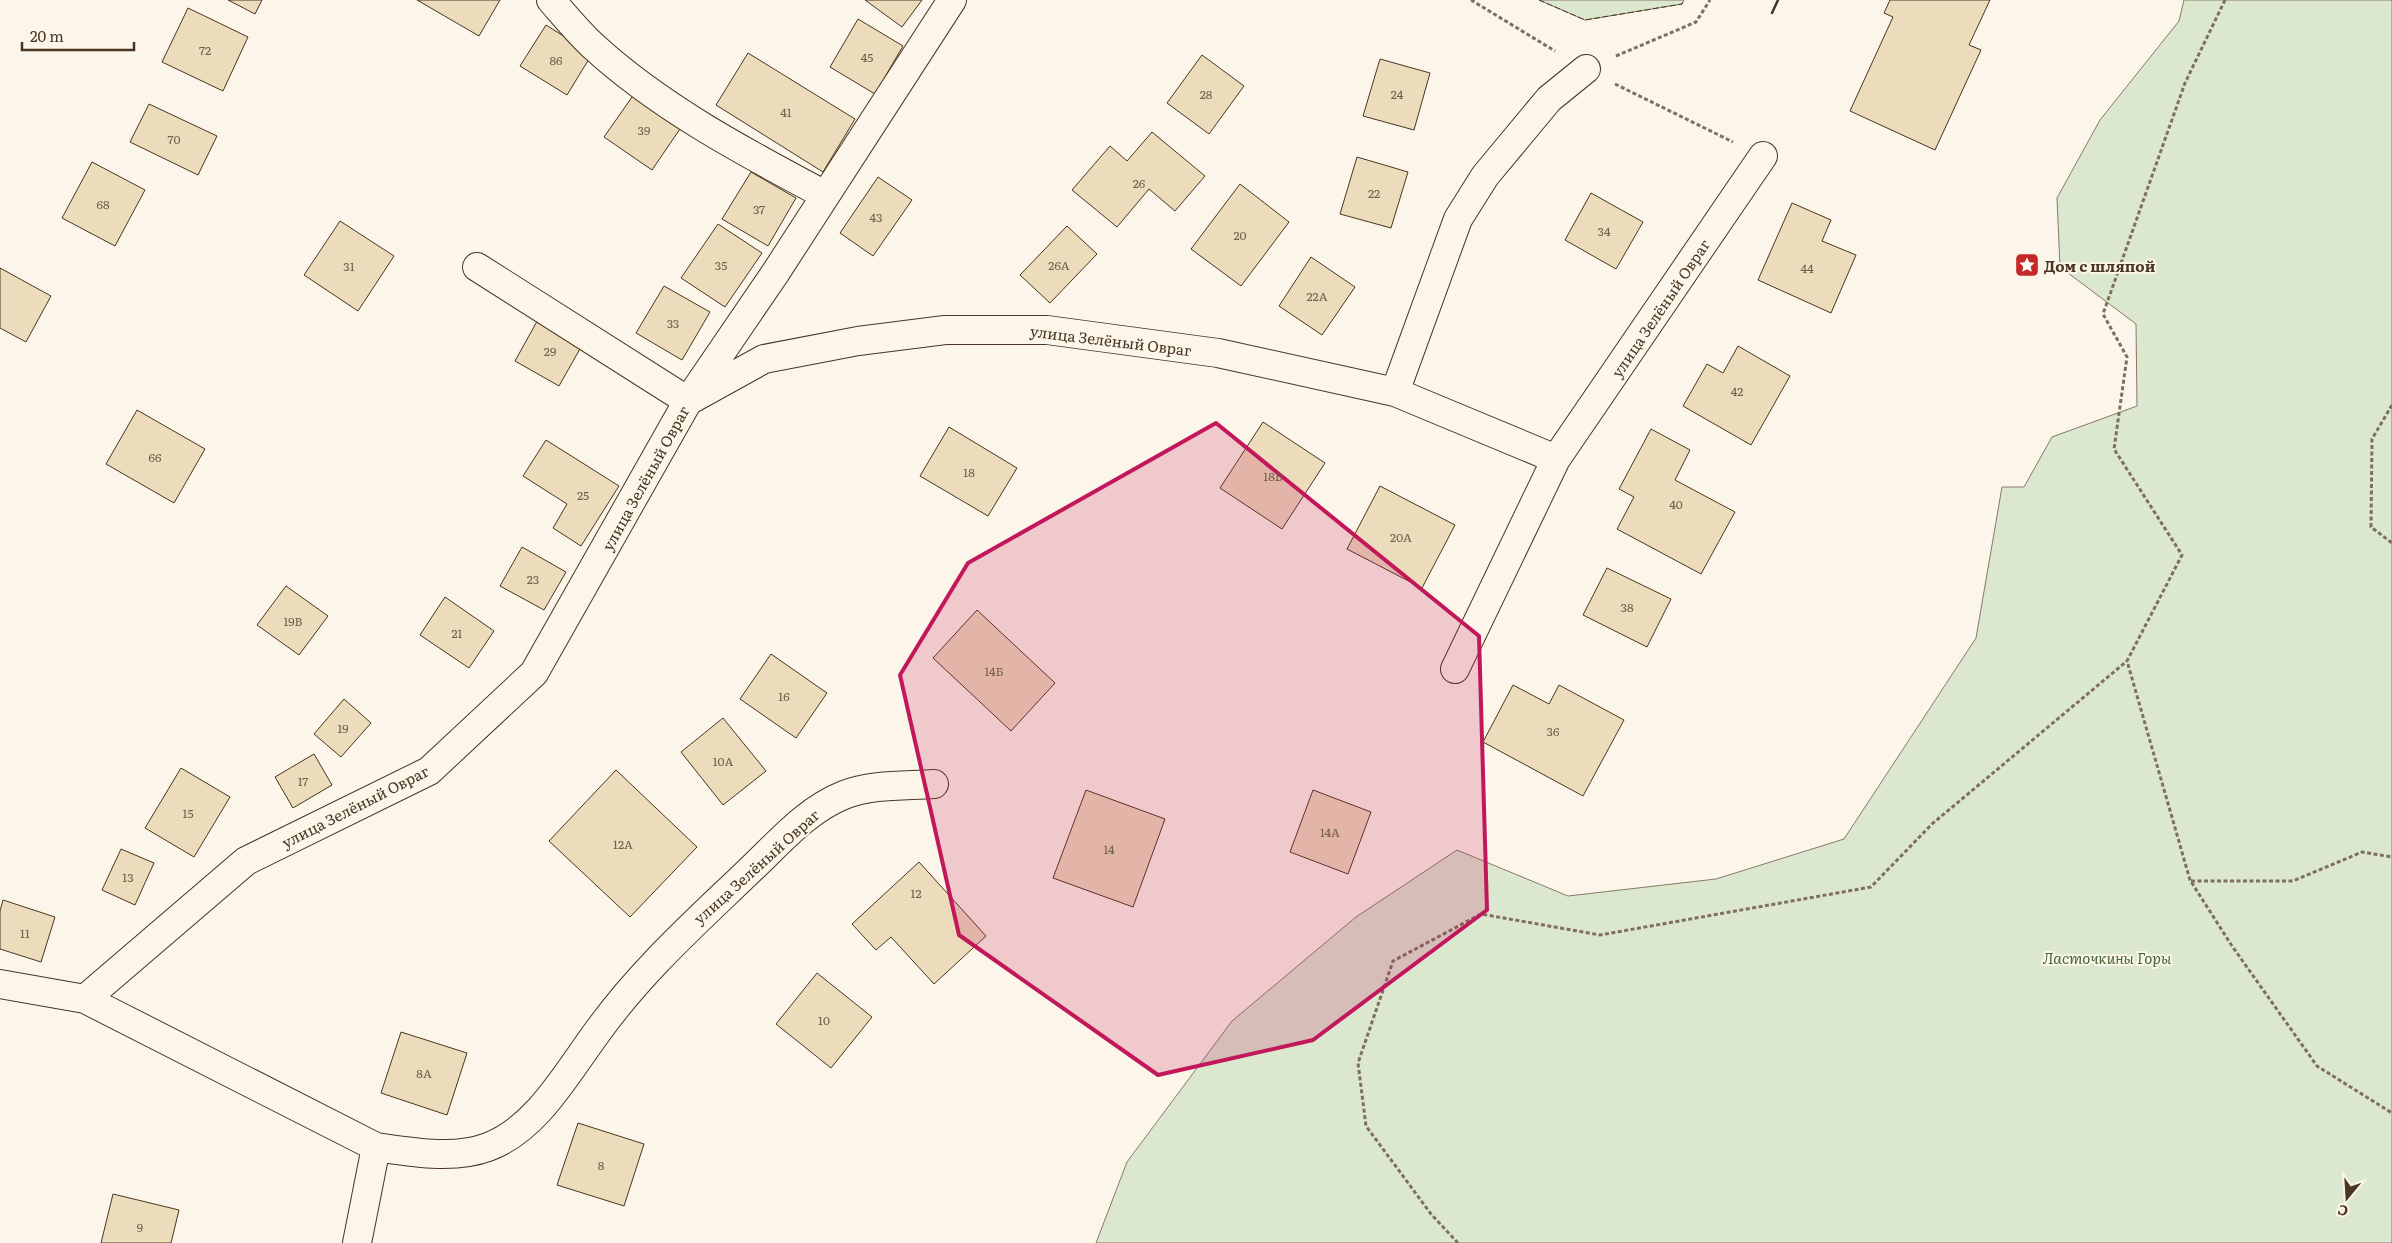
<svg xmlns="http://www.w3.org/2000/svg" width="2392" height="1243" font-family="Literata,serif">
<rect width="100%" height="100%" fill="#fbf6e9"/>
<!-- green -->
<path fill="#dce7d0" stroke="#887966" d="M1539,0H1684L1682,4L1585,20Z
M2184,0H2392V1243H1096L1127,1162L1232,1021L1356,917L1457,850L1568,896L1716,879L1844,839L1976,638L2002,487H2024L2052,437L2137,406L2136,324L2060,267L2057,198L2100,120L2179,21Z"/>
<!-- building -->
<path fill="#ecdcbc" stroke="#4a3520" d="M228,0H262L255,14Z
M417,0H500L479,36Z
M865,0H922L902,27Z
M1890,0H1990L1969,45L1981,50L1935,150L1850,111L1893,17L1884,13Z
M188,8L248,37L223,91L162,62Z
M858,19L903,46L875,94L830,67Z
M546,25L592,54L567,95L520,66Z
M748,53L855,119L823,172L716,105Z
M1202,55L1244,86L1209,134L1167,103Z
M1380,59L1430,73L1414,130L1363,116Z
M637,90L684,123L652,170L604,137Z
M149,104L217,136L198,175L130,142Z
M1152,132L1205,176L1175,211L1149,189L1117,227L1072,190L1110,146L1127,161Z
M1357,157L1408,172L1391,228L1340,214Z
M92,162L145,190L115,246L62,218Z
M751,172L796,198L768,246L722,219Z
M878,177L912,200L873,256L840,233Z
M1240,184L1289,222L1241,286L1191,249Z
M1591,193L1643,222L1616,269L1565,240Z
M1792,203L1831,220L1822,241L1856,255L1831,313L1758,280Z
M340,221L394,256L358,311L304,275Z
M718,224L762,253L725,307L681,278Z
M1067,226L1097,254L1050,303L1020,275Z
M1311,257L1355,287L1322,335L1279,306Z
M0,268L51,296L26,342L0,328Z
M664,286L710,312L682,360L636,333Z
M540,316L585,340L559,386L515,361Z
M1738,346L1790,376L1751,445L1683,406L1707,364L1723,373Z
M137,410L205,449L174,503L106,464Z
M1263,422L1325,463L1282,529L1220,488Z
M949,427L1017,468L988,516L920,476Z
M1651,429L1690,450L1675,480L1735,512L1701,574L1617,529L1634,497L1619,489Z
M546,440L619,486L581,546L553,528L567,504L523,476Z
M1380,486L1455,525L1422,588L1347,549Z
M522,547L566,572L544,610L500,586Z
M1607,568L1671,599L1647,647L1583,615Z
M286,586L328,616L299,655L257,625Z
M445,597L494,631L469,668L420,635Z
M977,610L1055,683L1011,731L933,658Z
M771,654L827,693L796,738L740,699Z
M1513,685L1549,704L1559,685L1624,720L1583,796L1483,742Z
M344,699L371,723L341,757L314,734Z
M723,718L766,771L723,805L681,752Z
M314,754L332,785L293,808L275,777Z
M181,768L230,797L194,857L145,828Z
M616,770L697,847L630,917L549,841Z
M1086,790L1165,819L1133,907L1053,878Z
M1313,790L1371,812L1348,874L1290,852Z
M121,849L154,863L135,905L102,890Z
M919,862L986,936L934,984L891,937L876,950L852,924Z
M3,900L55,917L41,962L0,949V911Z
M817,973L872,1017L831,1068L776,1024Z
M401,1032L467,1053L447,1115L381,1093Z
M578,1123L644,1144L624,1206L557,1185Z
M113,1194L179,1210L171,1243H101Z"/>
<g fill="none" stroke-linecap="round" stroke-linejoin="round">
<defs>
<path id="minor" d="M551,0C564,15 577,31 592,45C659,107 746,153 825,195
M477,267L688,401L776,272L952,0
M1395,392L1458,219L1485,176L1549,99L1586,69
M1455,669L1556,459L1763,156
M0,984L85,999L246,861L429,771L534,673L688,401L764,359L858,341L945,330H1047L1218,353L1395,392L1556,459
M85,999L376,1147L357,1243
M376,1147C411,1152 454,1160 488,1147C537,1129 568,1071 598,1031C641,971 695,923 748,872C778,844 806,810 844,795C871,784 906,786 934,784"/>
</defs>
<!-- minor casing -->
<use href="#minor" stroke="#4a3520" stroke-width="30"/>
<!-- path -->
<path stroke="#7f6f5c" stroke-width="3" stroke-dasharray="4 2.5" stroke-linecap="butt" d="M1471,0L1555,51
M2225,0L2185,83L2103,314L2127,357L2114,449L2182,555L2127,661L2190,880L2232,946L2317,1066L2392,1113
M1616,56L1696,22L1710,0
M1615,84L1733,142
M2392,405L2372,439L2371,527L2392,543
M2191,881H2293L2362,852L2392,857
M1458,1243L1431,1214L1366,1126L1358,1063L1393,961L1481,914L1600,935L1871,887L1932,824L2127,661"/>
<!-- minor -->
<use href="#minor" stroke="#fbf6e9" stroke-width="28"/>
<!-- fence -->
<path stroke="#4a3520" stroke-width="1" stroke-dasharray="6 2.5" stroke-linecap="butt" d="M1539,0L1585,20L1682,4L1684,0"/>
<!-- wall -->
<path stroke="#4a3520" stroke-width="2.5" d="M1772,13L1778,0"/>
</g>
<!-- marked area -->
<path fill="#c2185b" fill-opacity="0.2" stroke="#c2185b" stroke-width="4" stroke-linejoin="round" d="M1216,423L1479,636L1487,910L1313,1040L1158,1075L959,935L900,675L968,563Z"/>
<!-- icons -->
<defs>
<symbol id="sight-square" viewBox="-11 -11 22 22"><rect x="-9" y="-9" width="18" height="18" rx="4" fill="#c62828" stroke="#fbf6e9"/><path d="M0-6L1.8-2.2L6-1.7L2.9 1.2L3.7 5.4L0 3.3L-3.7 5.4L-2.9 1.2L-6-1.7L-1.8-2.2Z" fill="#fff"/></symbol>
</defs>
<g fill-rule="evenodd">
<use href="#sight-square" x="2013" y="251" width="28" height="28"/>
</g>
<g text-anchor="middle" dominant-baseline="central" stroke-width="4" stroke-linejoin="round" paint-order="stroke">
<!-- number labels -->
<g font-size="12" fill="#725f47">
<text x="205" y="50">72</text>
<text x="867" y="57">45</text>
<text x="556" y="60">86</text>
<text x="1206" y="94">28</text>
<text x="1397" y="94">24</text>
<text x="786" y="112">41</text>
<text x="644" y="130">39</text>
<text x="174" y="139">70</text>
<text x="1139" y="183">26</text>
<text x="1374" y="193">22</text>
<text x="103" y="204">68</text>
<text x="759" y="209">37</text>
<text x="876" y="217">43</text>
<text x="1604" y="231">34</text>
<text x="1240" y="235">20</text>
<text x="721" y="265">35</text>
<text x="1059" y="265">26А</text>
<text x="349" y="266">31</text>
<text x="1807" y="268">44</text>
<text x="1317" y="296">22А</text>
<text x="673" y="323">33</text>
<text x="550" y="351">29</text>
<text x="1737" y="391">42</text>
<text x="155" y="457">66</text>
<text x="969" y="472">18</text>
<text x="1273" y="476">18Б</text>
<text x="583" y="495">25</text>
<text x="1676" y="504">40</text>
<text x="1401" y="537">20А</text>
<text x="533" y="579">23</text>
<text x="1627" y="607">38</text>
<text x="293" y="621">19В</text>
<text x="457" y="633">21</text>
<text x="994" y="671">14Б</text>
<text x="784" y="696">16</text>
<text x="343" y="728">19</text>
<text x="1553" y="731">36</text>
<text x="723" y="761">10А</text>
<text x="303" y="781">17</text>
<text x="188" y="813">15</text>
<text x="1330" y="832">14А</text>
<text x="623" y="844">12А</text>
<text x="1109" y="849">14</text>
<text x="128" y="877">13</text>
<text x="916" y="893">12</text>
<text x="25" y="933">11</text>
<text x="824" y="1020">10</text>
<text x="424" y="1073">8А</text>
<text x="601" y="1165">8</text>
<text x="140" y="1227">9</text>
</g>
<!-- poi labels -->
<g font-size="15" font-weight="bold" fill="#4a3520" stroke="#fbf6e9" text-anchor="start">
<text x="2044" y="265">Дом с шляпой</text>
</g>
<!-- street labels -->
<g font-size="15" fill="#4a3520" stroke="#fbf6e9">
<text transform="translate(1660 308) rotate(-56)">улица Зелёный Овраг</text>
<text transform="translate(1111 340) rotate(7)">улица Зелёный Овраг</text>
<text transform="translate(645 478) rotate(-61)">улица Зелёный Овраг</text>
<text transform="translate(355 806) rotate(-27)">улица Зелёный Овраг</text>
<text transform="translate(756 866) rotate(-42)">улица Зелёный Овраг</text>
</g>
<!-- park labels -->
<g font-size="15" font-style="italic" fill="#436837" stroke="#fbf6e9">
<text x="2107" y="957">Ласточкины Горы</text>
</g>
</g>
<!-- north arrow -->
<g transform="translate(2347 1198) rotate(198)" stroke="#fbf6e9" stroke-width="4" paint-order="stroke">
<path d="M0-4L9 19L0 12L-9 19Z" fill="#4a3520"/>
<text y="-8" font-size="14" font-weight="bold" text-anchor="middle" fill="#4a3520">С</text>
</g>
<!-- scale -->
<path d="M22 42v8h112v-8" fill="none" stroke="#4a3520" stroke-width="2.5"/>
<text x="30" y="42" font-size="15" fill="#4a3520" stroke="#fbf6e9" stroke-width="4" paint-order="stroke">20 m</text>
</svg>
